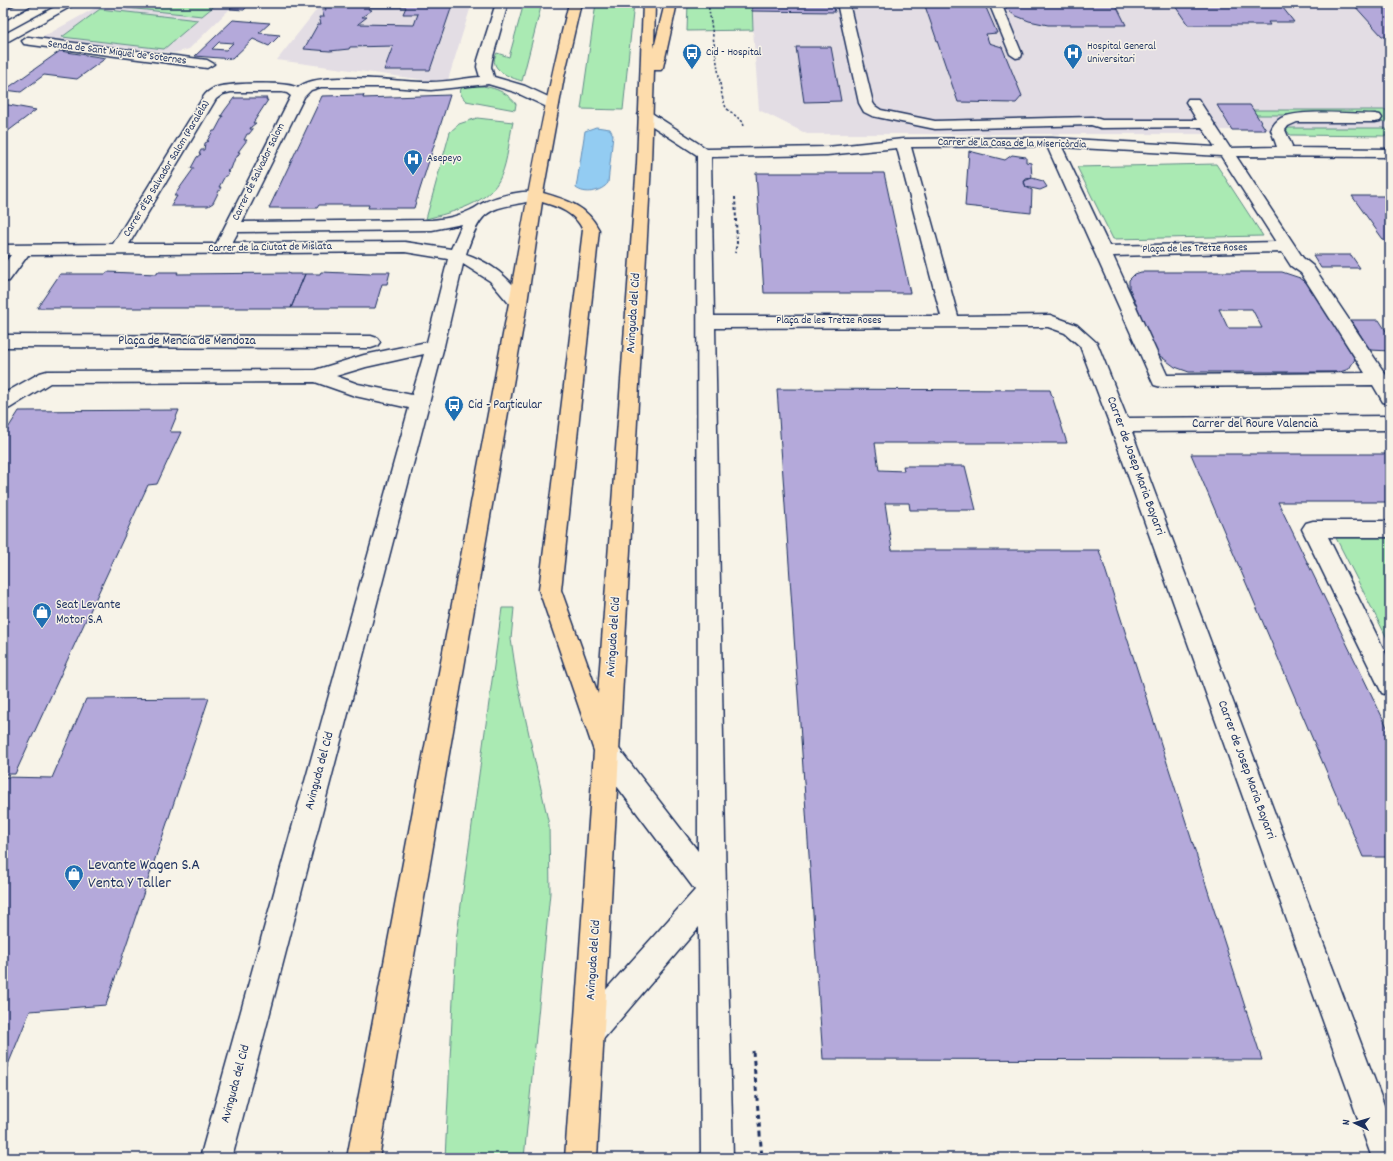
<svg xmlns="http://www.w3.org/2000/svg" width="1393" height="1161" font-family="Dekko,sans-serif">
<rect width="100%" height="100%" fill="#f7f3e8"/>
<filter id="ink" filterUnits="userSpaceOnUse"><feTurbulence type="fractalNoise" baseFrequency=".025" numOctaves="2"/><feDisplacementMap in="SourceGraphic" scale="8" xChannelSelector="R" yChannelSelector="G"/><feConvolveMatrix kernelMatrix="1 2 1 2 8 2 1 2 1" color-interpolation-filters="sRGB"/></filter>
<g filter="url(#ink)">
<!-- built -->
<path fill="#e3dde4" d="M104,3H236L189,49L174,53L41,38Z
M238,3H472L447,83L277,60L318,8Z
M751,3H1390V136L1290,135L1287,130H1202L1204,134H807L759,110Z"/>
<!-- green -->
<path fill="#aaeab3" stroke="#628c88" d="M134,3H218L202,16L127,8Z
M524,3H542L522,81C511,78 486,69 497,53L509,57Z
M596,3H634L623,110L581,109Z
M688,3H752L753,30L687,31Z
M100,9L198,20L164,49L62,37Z
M465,85C485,85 504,88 516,104L515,110L466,101C461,96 457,90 465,85Z
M1253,110H1390V122L1378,121L1372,115H1256Z
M477,118L513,122C509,139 508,160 501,176C490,204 452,212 426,219L450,132L459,124Z
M1285,128H1384L1390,131V136L1290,135Z
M1216,164L1263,236L1113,239L1077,167Z
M1336,538H1390V644Z
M502,608H514L511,639L517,680L549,825L550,893L524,1158H445L456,941Z"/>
<!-- water -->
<path fill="#93ccf2" stroke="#638db7" d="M596,127L610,129L613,135L608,183C601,192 585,195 576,188L585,131Z"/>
<!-- building -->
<path fill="#b4a9da" stroke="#1b2f5e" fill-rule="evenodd" d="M236,3H238L249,4L244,10L230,9Z
M324,3H453L430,70H384L393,46L350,47L349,49L330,51L304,49L318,24H321L319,17H324L322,10H326ZM370,7H406L403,14H418L414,25L358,24L367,17H362L372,10L368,9Z
M752,3H833L835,12L752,11Z
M924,3H984L997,33L986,34L989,43L1002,47L1022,96L1016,103L958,102Z
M1001,3H1115L1126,25H1048L1029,21L1014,15L1003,6Z
M1173,3H1279L1294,22H1268L1270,25H1188Z
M1353,4L1390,5V36H1382Z
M233,20L270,23L259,33L280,35L269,46L253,39L232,59L195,56ZM219,42L233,43L226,50L212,49Z
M796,47H831L841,101L804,102Z
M60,51L106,58L77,79L44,75L21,92L5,90Z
M364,95L363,98L450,95L414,208H368L369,205H319L317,208H269L322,96Z
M234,98H267L266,100H268L253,123H256L251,127L250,129H253L249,134H247L244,140H247L238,152H240L237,157L235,158L231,169L227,171L229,172L227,176H225L219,187H221L213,203L208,206H171L177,196H174L194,168H191L197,157L201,154H199L201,150H204L205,143L209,141H207L213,131H215L223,116H221L225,110Z
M3,104L36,110L3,135Z
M1217,105H1250L1266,130H1232Z
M969,151L1005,160L1012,155L1026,157V162L1031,163L1032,178L1026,179L1024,183L1026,187L1032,190L1031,213L965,206Z
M756,173H884L910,293H764Z
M1032,178L1043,181L1047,187L1040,190L1026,187L1024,181Z
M1352,196H1390V249Z
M1313,255H1351L1360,268H1321Z
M107,272L157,274L158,272H178L177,274L289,273V274H305L291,308H37L60,274H106Z
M321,272L371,274L372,272H390L387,284H382L375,308H291L305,274H320Z
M1141,272H1282L1300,278L1307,283L1355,359L1349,369L1340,372H1189L1175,367L1156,353L1129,287V280L1135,274ZM1219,309H1252L1262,328H1228Z
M1351,320H1379L1390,337V351L1370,350Z
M777,389L1050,390L1067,443H875L879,470L904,471L903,466H965L976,510H910L909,503H885L892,550H1099L1262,1060L823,1059Z
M179,410L170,432H181L157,484L148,485L15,774H3V433H5L19,411Z
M1191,454H1390V502H1278L1390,733V857H1363Z
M209,698L106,1005L30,1011L3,1077V777L52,778L86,699Z"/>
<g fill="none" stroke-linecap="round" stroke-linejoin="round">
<defs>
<path id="minor" d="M20,3H35L3,21V12Z
M62,3H77L3,44V35Z
M496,3H508L492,60L491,67L494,77L525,86L557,101L559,104L557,107H547L515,92L488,84L431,90L391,87H321L311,90L304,97L242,222L432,220C445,219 459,216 471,210C476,208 480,204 485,202C499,196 524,189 539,193L542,196L539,199C492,211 483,201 466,254C492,263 512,280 527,303L524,307L518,308L512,307L490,281L463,264L444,346L232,1158H200L409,408L355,396L315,382L50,383L10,408L3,410V394L40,373L47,371L315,370L364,355L427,342L448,259L405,252L28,255L9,281L3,282V265L11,255H3V245L113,244L204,96C206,93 210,90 214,88C226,83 287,81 298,88C316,69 404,83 431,82C447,82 464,78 480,77L477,67L478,60ZM231,92H282L287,93L291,96L216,244H129L216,99L223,94ZM462,224L451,249L405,242L232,243L238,232L432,230ZM424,354L412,395L358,384L336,376L366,367Z
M837,3H849L873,103L875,106L881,110L935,121L1092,117L1102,120H1197L1186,102L1188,99H1198L1230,148L1277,147L1271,130C1273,125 1276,121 1281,118C1300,109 1352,114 1375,114L1380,115L1382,118L1380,121L1375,122H1297L1288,126L1285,130L1292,146L1291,148L1390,149V157L1236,156L1303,258L1313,266L1386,375L1390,382V404L1383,402L1373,385L1161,387L1154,385L1047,146L911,147L958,316L1050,315L1077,325L1097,343L1127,418L1390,416V430L1132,432L1390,1121V1158H1372L1110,425L1080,346L1065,333L1048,327L715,328L726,891L733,1158H701L699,927L600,1043L589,1047L578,1043L574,1032L578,1021L695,890L598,761L595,753L598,745L607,742L616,745L698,851L697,155L640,118L638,115L640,112H650L707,149L827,147L903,139L1000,138H1052L1215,147L1202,127L1101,128L1091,125L935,129L872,116L864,112L859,103ZM1062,147L1221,156L1276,242L1109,246ZM897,148L941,316H714L711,157L827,155ZM1282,252L1291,266L1301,273L1365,373L1167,375L1113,256Z
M989,3H1001L1022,54L1021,57L1016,58L1010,54Z
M28,37L207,60L214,64L207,68L24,44L22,41Z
M3,335L371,336L377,338L380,342L377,346L371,348L3,347Z
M1313,521H1390V537H1328L1390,662V696L1382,693L1302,529L1306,523Z"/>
<path id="major" d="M569,3H581L564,77L543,193C567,200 587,206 599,230L561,590L598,694L637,163L643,3H655L654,48L665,3H677L663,67L661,70H654L651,163L597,1158H565L594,751L539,590L583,230C575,213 559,207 542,202L527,303L379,1158H347L509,303C526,202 544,103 569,3Z"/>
</defs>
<!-- minor casing -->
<use href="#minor" stroke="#1b2f5e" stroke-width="3"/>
<!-- major casing -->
<use href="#major" stroke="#1b2f5e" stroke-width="3"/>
<!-- path-far2 -->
<path stroke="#1b2f5e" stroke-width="1.5" stroke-dasharray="2.5 2" stroke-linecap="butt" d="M708,3L722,96L726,108L743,122L744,127"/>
<!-- path-far1 -->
<path stroke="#1b2f5e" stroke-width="2" stroke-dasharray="3 2.5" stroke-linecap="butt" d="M735,197L737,243L735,253"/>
<!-- path -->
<path stroke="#1b2f5e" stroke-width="3" stroke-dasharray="5 4" stroke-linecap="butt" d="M753,1051L762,1158"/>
<!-- minor -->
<use href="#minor" fill="#f7f3e8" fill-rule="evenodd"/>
<!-- major -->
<use href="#major" fill="#fddcac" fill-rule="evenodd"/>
</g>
</g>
<!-- icons -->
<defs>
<symbol id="bus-pin" viewBox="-11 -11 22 30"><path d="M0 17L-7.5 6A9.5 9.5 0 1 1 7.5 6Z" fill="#1f6fb2" stroke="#f7f3e8"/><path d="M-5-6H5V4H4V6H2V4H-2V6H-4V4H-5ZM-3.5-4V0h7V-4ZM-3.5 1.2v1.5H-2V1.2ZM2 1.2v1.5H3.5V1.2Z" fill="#fff"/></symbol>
<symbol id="hospital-pin" viewBox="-11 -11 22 30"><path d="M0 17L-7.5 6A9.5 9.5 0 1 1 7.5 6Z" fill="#1f6fb2" stroke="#f7f3e8"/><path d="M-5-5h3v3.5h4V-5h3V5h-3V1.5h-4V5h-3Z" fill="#fff"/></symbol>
<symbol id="shop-pin" viewBox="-11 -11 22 30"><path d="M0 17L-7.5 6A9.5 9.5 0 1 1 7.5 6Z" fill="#1f6fb2" stroke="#f7f3e8"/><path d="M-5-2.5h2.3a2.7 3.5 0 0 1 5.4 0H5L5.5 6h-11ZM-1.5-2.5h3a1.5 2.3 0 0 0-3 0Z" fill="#fff"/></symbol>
</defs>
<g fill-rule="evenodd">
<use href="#bus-pin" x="681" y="42" width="22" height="30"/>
<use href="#hospital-pin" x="1062" y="42" width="22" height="30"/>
<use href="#hospital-pin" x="402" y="148" width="22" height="30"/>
<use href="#bus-pin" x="443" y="394" width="22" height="30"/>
<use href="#shop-pin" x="31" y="601" width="22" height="30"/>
<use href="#shop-pin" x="63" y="863" width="22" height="30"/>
</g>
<g text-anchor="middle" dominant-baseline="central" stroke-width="3" stroke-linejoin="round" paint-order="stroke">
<!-- far-poi labels -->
<g font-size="11" fill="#1b2f5e" stroke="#f7f3e8" text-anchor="start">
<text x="1087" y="47">Hospital General<tspan x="1087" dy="13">Universitari</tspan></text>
<text x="706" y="53">Cid - Hospital</text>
<text x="427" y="159">Asepeyo</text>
</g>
<!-- far-street labels -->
<g font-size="11" fill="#1b2f5e" stroke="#f7f3e8">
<text transform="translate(117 53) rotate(7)">Senda de Sant Miquel de Soternes</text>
<text transform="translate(1012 144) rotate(1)">Carrer de la Casa de la Misericòrdia</text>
<text transform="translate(167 169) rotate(-59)">Carrer d'Ep Salvador Salom (Paralela)</text>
<text transform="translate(259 172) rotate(-64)">Carrer de Salvador Salom</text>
<text transform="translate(270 248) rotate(-1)">Carrer de la Ciutat de Mislata</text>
<text transform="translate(1195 249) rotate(-1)">Plaça de les Tretze Roses</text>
<text x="829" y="321">Plaça de les Tretze Roses</text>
</g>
<!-- street labels -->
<g font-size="13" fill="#1b2f5e" stroke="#f7f3e8">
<text transform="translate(634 313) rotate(-86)">Avinguda del Cid</text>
<text x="187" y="341">Plaça de Mencía de Mendoza</text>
<text x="1255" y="424">Carrer del Roure Valencià</text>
<text transform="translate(1135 466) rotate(70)">Carrer de Josep Maria Bayarri</text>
<text transform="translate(614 637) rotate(-86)">Avinguda del Cid</text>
<text transform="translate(1246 770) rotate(70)">Carrer de Josep Maria Bayarri</text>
<text transform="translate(320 771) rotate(-75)">Avinguda del Cid</text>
<text transform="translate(594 960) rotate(-86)">Avinguda del Cid</text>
<text transform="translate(236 1084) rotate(-75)">Avinguda del Cid</text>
</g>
<!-- poi labels -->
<g font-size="13" fill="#1b2f5e" stroke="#f7f3e8" text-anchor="start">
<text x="468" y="405">Cid - Particular</text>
<text x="56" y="605">Seat Levante<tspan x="56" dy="15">Motor S.A</tspan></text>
</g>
<!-- near-poi labels -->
<g font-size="16" fill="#1b2f5e" stroke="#f7f3e8" text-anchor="start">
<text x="88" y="865">Levante Wagen S.A<tspan x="88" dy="18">Venta Y Taller</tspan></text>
</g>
</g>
<!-- margin -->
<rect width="1393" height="1161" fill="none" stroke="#f7f3e8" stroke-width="16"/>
<rect x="8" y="8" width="1377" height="1145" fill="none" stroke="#1b2f5e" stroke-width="1.5" filter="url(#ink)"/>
<!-- north arrow -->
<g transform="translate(1355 1123) rotate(275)" stroke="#f7f3e8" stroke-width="3" paint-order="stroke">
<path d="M0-3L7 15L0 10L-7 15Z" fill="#1b2f5e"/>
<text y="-6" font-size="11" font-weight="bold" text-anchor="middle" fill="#1b2f5e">N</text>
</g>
</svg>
